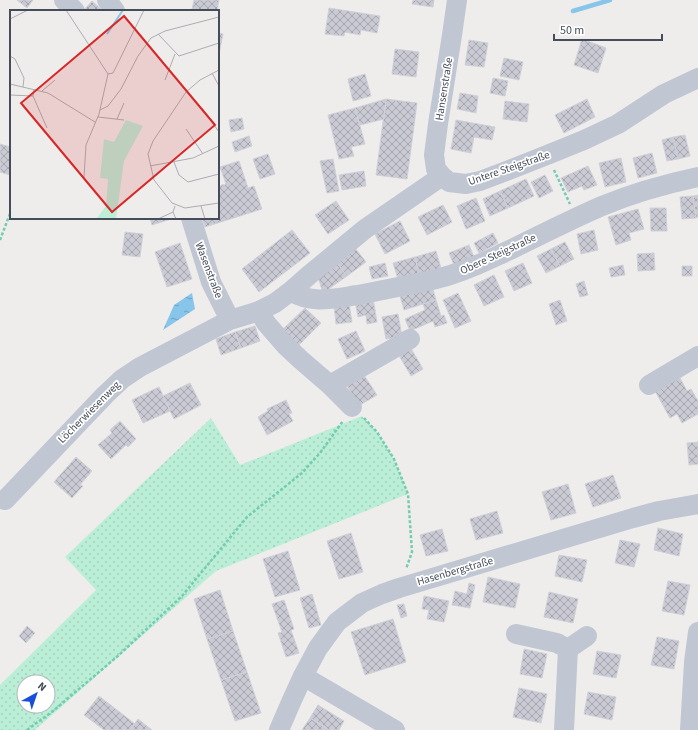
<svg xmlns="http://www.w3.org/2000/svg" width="698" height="730" font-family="'Source Sans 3',sans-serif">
<defs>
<pattern id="grass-dots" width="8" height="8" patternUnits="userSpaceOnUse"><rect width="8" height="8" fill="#baeed7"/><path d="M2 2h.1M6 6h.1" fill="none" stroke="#a1cebb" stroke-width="1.8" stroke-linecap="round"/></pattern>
<pattern id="water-ripples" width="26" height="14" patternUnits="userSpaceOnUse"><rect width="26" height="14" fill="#87c5eb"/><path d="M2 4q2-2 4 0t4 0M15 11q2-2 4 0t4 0" fill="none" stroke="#70a2c1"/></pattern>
<pattern id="building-cross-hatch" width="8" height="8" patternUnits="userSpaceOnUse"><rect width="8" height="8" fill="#c9cad3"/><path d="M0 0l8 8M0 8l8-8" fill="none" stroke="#a5a6ae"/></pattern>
</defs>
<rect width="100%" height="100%" fill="#efedec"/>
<!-- grass -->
<path fill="url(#grass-dots)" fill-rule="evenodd" d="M362,416L377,432L394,459L408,494L216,571L35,730H0V685L96,590L65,557L211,418L240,465ZM24,682H48V706H24Z"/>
<!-- water -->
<path fill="url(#water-ripples)" d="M192,293L195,309L163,330L174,305Z"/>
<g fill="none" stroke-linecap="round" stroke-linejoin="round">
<!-- stream -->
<path stroke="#87c5eb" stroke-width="4.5" d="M573,11L610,0"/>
</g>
<!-- building -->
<path fill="url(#building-cross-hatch)" stroke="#d0d1d8" d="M17,0H33L27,8Z
M194,0H219L217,11H206L192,9Z
M413,0H434L433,7L412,4Z
M92,1L103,11H83Z
M329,8L380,16L377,33L361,30L360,35L345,32L344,36L325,34Z
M218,33L223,34L219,54H218Z
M582,39L606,48L598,73L574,65Z
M469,40L488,43L484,67L465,65Z
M395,49L419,52L416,77L392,74Z
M504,58L523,62L519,80L500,76Z
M365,74L371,96L353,101L348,79Z
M493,78L508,81L505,96L490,93Z
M460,93L478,96L476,113L457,109Z
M386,99L384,119L360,125L355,108Z
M386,99L417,103L407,179L376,175Z
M587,99L595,117L564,133L555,115Z
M505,101L529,104L527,122L503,119Z
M355,108L365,144L351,147L354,156L339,159L328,115Z
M242,118L244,129L231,132L229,120Z
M456,120L495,127L492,140L474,137L471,153L451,149Z
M685,135L690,156L678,159L673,137Z
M249,136L252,146L235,152L232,142Z
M673,137L678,159L667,161L662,140Z
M0,144L11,147L10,175L0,172Z
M652,153L657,173L638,178L633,158Z
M268,154L275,174L260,179L253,159Z
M621,158L626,182L605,187L599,163Z
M333,159L339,191L327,193L320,161Z
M239,161L248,188L254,186L262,209L205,227L202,218H218V186L226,184L220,167Z
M588,166L597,185L584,190L582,186L568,192L561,178Z
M364,171L366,186L342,190L339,175Z
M545,175L553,191L539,198L531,182Z
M526,179L534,196L508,208L500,191Z
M500,191L508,208L490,216L483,199Z
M698,195V217L696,218L693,196Z
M693,196L696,218L682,219L680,197Z
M476,198L485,221L466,229L457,206Z
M336,201L349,220L328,234L315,215Z
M443,205L452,222L427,235L418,217Z
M650,208H666L667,231H651Z
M638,209L644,229L629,233L631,240L616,245L608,217Z
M150,218H171V219L152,225Z
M400,221L410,241L385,254L375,234Z
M292,230L310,253L259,292L242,269Z
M594,230L598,250L581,254L577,234Z
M125,232L143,234L140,257L122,255Z
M493,233L498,243L479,253L474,243Z
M565,242L574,259L560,266L551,249Z
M180,243L192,279L167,287L155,252Z
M469,245L474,257L454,265L449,253Z
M355,248L366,262L347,276L336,262Z
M551,249L560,266L546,273L537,256Z
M436,251L441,268L419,274L415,257Z
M654,253L655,270L638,271L637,254Z
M415,257L419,274L398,279L393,263Z
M336,262L347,276L323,293L318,277Z
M385,263L388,276L372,279L369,267Z
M523,263L532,283L514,291L505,271Z
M623,265L625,275L611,277L609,268Z
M682,266H692V276H682Z
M494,275L504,297L484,306L474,285Z
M584,281L588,295L580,297L576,284Z
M432,286L436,300L404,310L400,296Z
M458,293L471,321L455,328L443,300Z
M373,298L377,322L367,324L366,315L358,317L355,301Z
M436,300L441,316L444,315L447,323L435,327L433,321L410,331L405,319L425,310L423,304Z
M560,300L567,321L556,325L549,304Z
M349,303L352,322L336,324L334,305Z
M305,308L321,323L295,349L279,333Z
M398,314L402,336L386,339L382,317Z
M255,326L260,341L241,348L235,332Z
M356,331L365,351L347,359L338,339Z
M235,332L241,348L221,355L216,339Z
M409,345L423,369L411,376L397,352Z
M360,369L377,395L360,405L343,380Z
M680,378L687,391L691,389L698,401V414L682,423L677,414L670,418L655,391Z
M190,383L201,405L174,419L163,396Z
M159,387L170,411L143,423L132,400Z
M286,400L292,413L289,414L293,421L267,435L258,417L268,411L267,409Z
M120,421L136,439L128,447L126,445L111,459L98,445L112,433L110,430Z
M698,442V464L689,465L687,443Z
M76,457L92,471L80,485L83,486L72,498L54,482Z
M613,475L621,498L593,507L585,484Z
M568,484L576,513L551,520L542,492Z
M497,511L503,533L476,540L470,519Z
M658,528L683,534L679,556L654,550Z
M442,529L448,551L426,556L420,535Z
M351,533L363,572L339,579L327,541Z
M620,540L640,544L634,567L615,563Z
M288,551L300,590L275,597L263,559Z
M559,555L587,560L582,582L555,576Z
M488,577L520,584L515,608L483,602Z
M668,581L690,585L684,615L662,611Z
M469,583L475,585L470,608L452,605L455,591L467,594Z
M220,590L233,631L207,639L194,599Z
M549,592L578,599L573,623L544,617Z
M312,594L321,625L309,628L300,598Z
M424,596L449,601L444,622L427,619L429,610L422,609Z
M284,600L294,629L291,630L299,653L286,657L278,633L282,632L272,604Z
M404,604L407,616L401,618L397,605Z
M393,619L406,662L365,675L351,632Z
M27,626L35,633L26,643L19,636Z
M233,631L247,672L221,680L207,639Z
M657,637L679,641L674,669L651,665Z
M524,649L547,654L542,678L520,674Z
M597,651L621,655L616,678L593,674Z
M247,672L261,713L235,721L221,680Z
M519,688L547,694L541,723L513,717Z
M588,692L616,697L612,720L584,714Z
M99,696L135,724L130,730H104L84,715Z
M318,705L344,721L339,730H329L310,718Z
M310,718L329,730H302Z
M138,719L152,730H130Z"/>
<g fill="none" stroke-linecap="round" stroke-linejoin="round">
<!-- path -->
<path stroke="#72ccaf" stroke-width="2.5" stroke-dasharray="3 2" stroke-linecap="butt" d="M554,170L570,204
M0,240L11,211
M364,418L377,432L394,459L408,494L412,552L406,569
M27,730L53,711L119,655L182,596L247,517L302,473L320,453L343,421"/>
<!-- minor -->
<path stroke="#c0c6d2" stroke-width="20" d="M64,0L75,11
M107,0L115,11
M457,0L452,35L438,124L434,155L436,169L442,176L449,182L466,184L480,181L509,170L547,155L584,140L618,124L664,94L698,78
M191,218L211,282L230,320
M291,291C311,305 336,298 358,295C378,291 398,287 418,283C431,280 444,278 456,273C475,267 494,257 512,249C542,234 572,219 602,206C633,193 665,184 698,177
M259,311L266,323L286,346L301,360L330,385L352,407
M330,385L410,339
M649,385L698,356
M5,500L105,395L122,379L140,367L230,320L259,311L275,303L291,291L308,276L365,229L442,176
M516,634L557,643L568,649
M568,649L587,636
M303,676L395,730
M279,730L292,700L303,676L318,648L337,622L362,603L382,594L399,588L633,518L659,511L698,504
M564,730L568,649
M690,730L694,662L698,632"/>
</g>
<g text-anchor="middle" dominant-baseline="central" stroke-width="3.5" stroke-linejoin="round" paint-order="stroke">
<!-- street labels -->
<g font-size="11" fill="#454c5a" stroke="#fff">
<text transform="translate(444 89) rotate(-81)">Hansenstraße</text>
<text transform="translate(509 168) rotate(-19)">Untere Steigstraße</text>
<text transform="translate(498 254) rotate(-25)">Obere Steigstraße</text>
<text transform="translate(209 270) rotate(69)">Wasenstraße</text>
<text transform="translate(89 412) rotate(-45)">Löcherwiesenweg</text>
<text transform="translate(455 571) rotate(-16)">Hasenbergstraße</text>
</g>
</g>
<!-- overview -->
<g transform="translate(10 10)">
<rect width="209" height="209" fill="#efedec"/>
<path d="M116,110L133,116L114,151L106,209H89L87,208L96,196L98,169L90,168L94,129L104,132Z" fill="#baeed7"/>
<path fill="none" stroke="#87c5eb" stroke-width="2" d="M97,24L113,0"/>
<path fill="none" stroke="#abadb2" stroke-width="1" d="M56,0L98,64M0,9L18,0M148,24L169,46L209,33M0,46L5,49L14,68L13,77M209,60L190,70L176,82L143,131L138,144L144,170L162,193L175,198L209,193M202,63L209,76M155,70L165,44M0,74L38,83L85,112M24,79L23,86L37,118M32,81L45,70M0,85L23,86M192,98L209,122M90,100L98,96L111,79L128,46L141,28L155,21L209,7M88,107L114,110M107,109L114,93M176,119L193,144M164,152L169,165L178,172L209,164M140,156L183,148L209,136M74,167L76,135L89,104L98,64L103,63L107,55L134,0M165,196L163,202L166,209M191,196L195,209M148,209L163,202"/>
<path fill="#d62828" fill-opacity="0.15" stroke="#d62828" stroke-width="2" d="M114,6L205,115L102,202L11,93Z"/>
<rect width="209" height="209" fill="none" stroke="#454c5a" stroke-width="2"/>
</g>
<!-- north arrow -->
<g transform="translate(36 694) rotate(40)"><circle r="19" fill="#ffffff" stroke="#b5b7bd"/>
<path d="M0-3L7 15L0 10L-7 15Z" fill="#194edd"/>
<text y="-6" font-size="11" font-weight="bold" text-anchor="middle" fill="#454c5a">N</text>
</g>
<!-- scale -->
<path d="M554 34v6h108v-6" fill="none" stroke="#454c5a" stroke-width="2"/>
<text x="560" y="34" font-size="12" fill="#454c5a" stroke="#ffffff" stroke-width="3" paint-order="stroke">50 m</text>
</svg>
